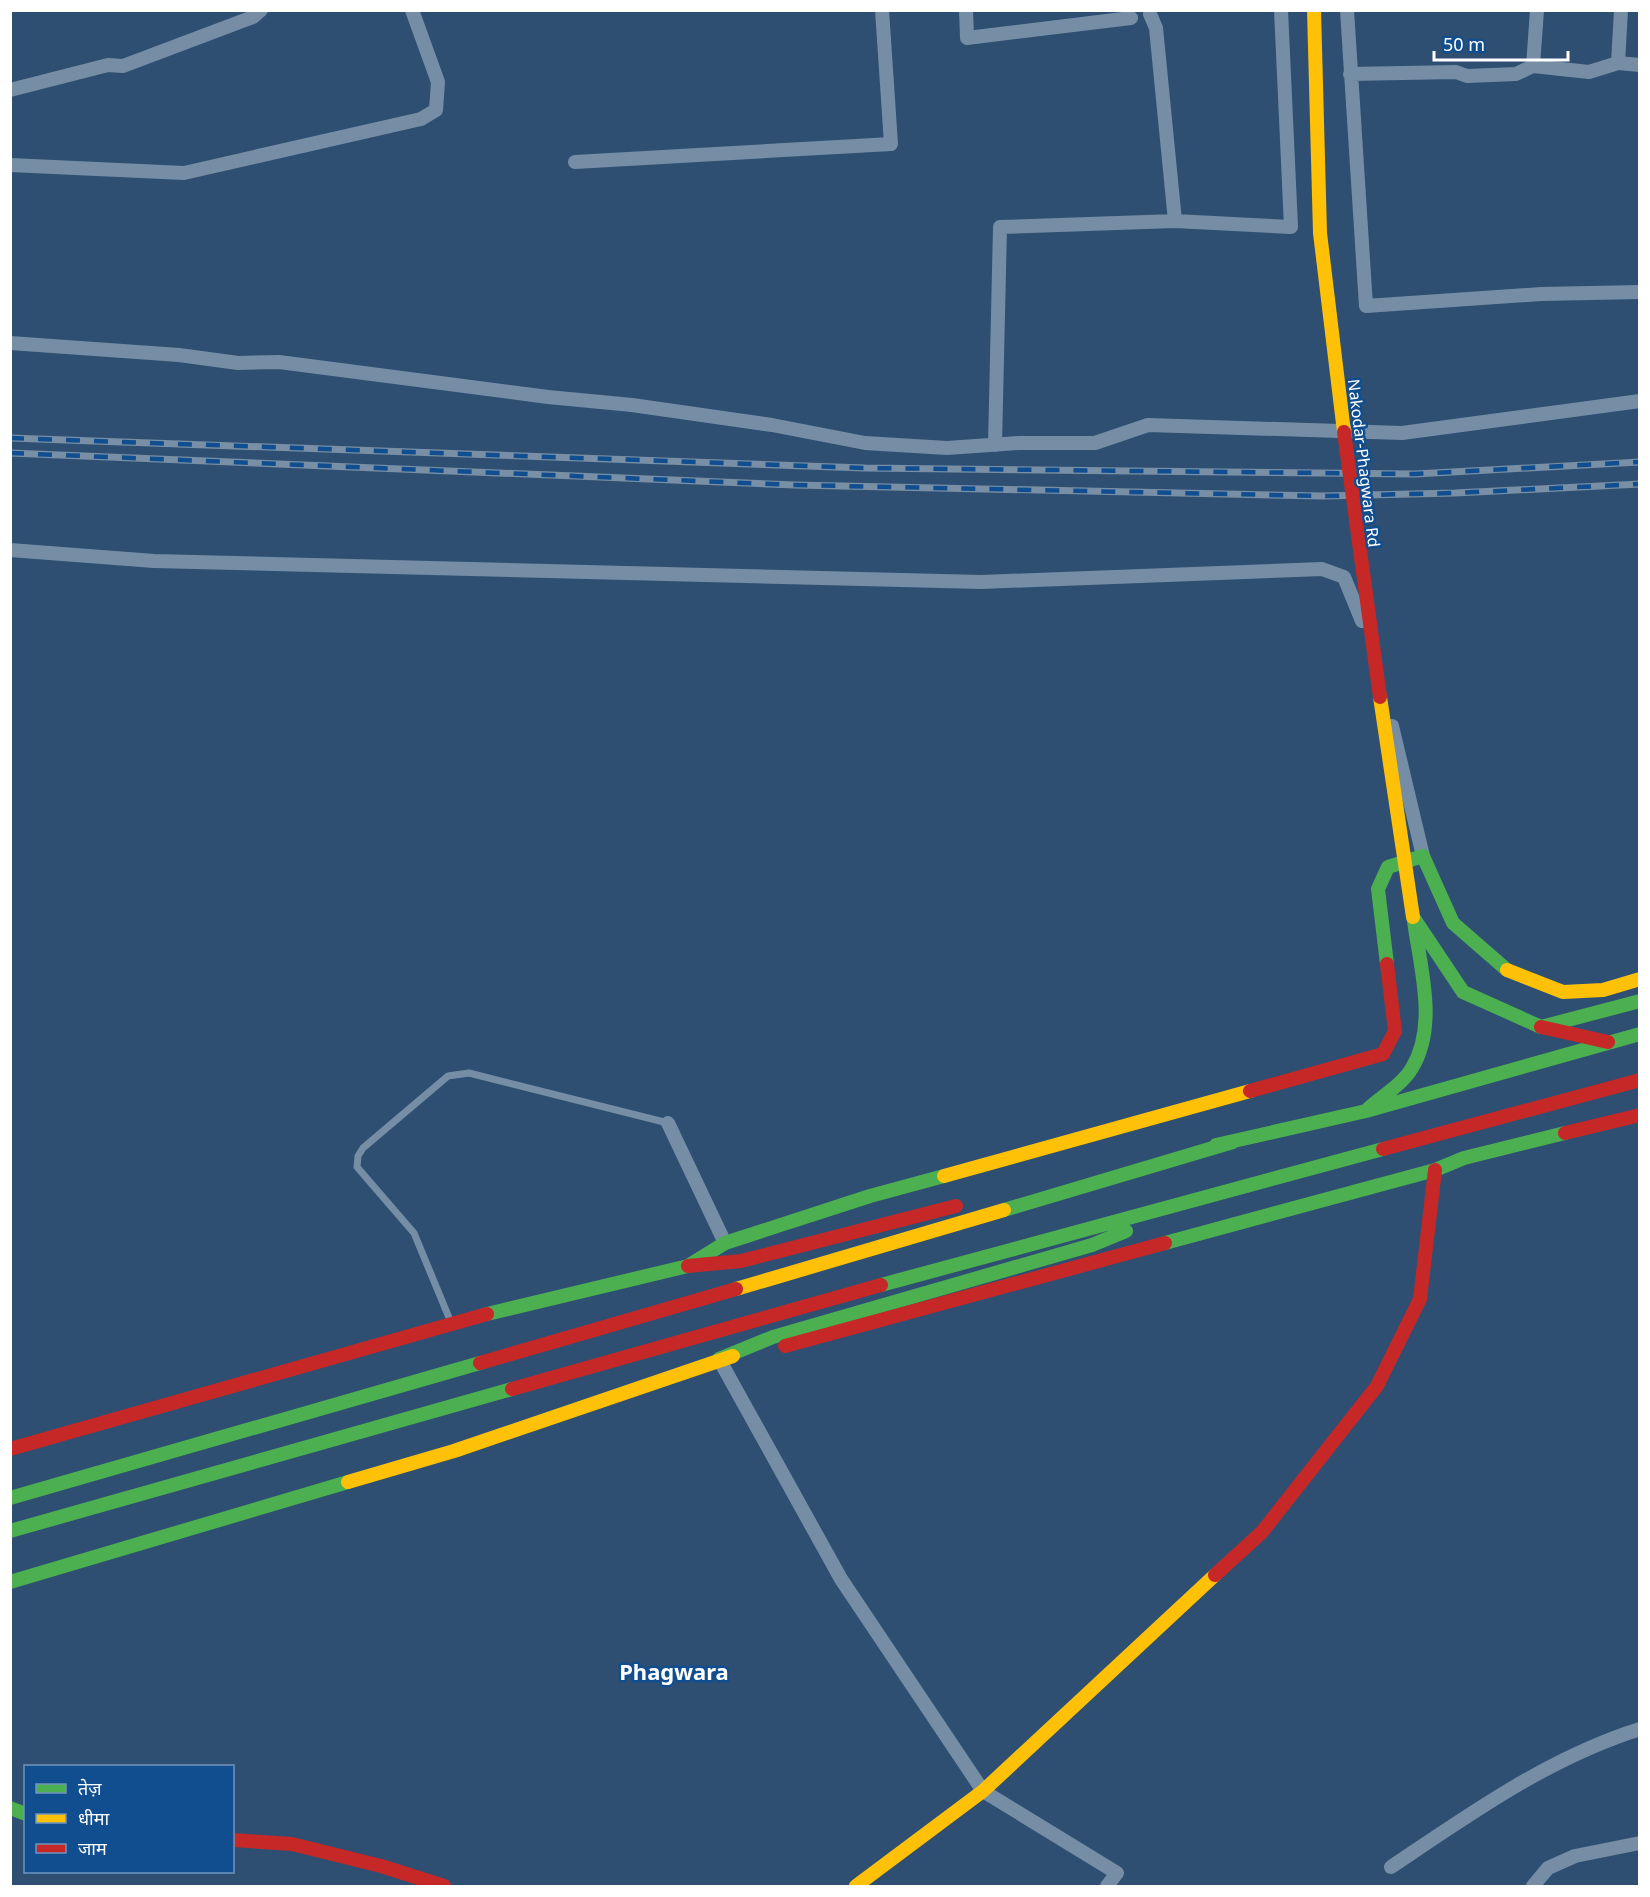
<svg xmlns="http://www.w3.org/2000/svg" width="1650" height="1897" font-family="'Noto Sans','Noto Sans Devanagari',sans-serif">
<rect width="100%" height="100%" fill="#2e4f72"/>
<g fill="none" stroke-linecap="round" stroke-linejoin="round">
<!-- lane -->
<path stroke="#758ea6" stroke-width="7" d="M450,1320L414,1233L357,1167L358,1156L363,1148L448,1076L469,1073L668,1123"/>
<!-- street -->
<path stroke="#758ea6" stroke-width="14" d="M966,10L967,38L1131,18
M1347,10L1366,306L1541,294L1640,292
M1150,14L1156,28L1175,221L1291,227L1281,10
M1618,63L1621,10
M1533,66L1537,10
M1350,74L1456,72L1467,76L1516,74L1533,66L1589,72L1618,63L1640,65
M10,90L108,65L123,66L253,17L261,10
M575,162L891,144L882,10
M10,165L184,173L421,119L436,110L438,82L412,10
M10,343L179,355L238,363L279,362L548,397L632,405L772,425L865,443L947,448L1019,443H1095L1148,425L1402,433L1640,401
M995,445L1000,227L1175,221
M10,550L154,561L981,582L1322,569L1344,577L1362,621
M1392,726L1423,856
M668,1123L725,1243
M719,1359L841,1579L983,1791L1117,1873L1107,1886
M1391,1867C1470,1814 1548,1758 1640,1729
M1533,1886L1548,1868L1575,1856L1640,1843"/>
<!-- fast -->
<path stroke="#4caf50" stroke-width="14" d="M1413,917L1463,992L1541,1027L1640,1001
M1387,964L1378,889L1388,867L1423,856L1453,923L1507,970
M1368,1109C1382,1096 1402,1085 1412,1068C1438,1025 1420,967 1414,921
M1216,1145L1366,1111L1640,1034
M1004,1210L1233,1142
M1165,1243L1435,1170L1464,1158L1565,1133
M881,1285L1383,1149
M487,1314L688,1266L725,1243L870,1196L944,1176
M719,1359L773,1337L1092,1245L1126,1231
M10,1498L480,1363
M10,1531L512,1389
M10,1582L348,1482
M10,1808L26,1814"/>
<!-- slow -->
<path stroke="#ffc107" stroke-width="14" d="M1507,970L1563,992L1603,990L1640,979
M944,1176L1250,1091
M736,1289L1004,1210
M348,1482L454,1451L733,1356
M856,1886L983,1791L1215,1575"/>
<!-- jam -->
<path stroke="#c62828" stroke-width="14" d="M1541,1027L1608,1042
M1250,1091L1383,1054L1395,1031L1387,964
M1565,1133L1640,1115
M1383,1149L1640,1080
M688,1266L741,1261L956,1206
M785,1346L1165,1243
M480,1363L736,1289
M512,1389L881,1285
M10,1449L487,1314
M1215,1575L1262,1532L1377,1386L1420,1299L1435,1170
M232,1840L292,1844L381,1866L444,1886"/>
<defs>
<path id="rail" d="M10,438L865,468L1415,474L1640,462
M10,453L795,485L1323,496L1455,493L1640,484"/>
</defs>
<!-- rail casing -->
<use href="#rail" stroke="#788fa5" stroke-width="7"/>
<!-- rail -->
<use href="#rail" stroke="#114e8f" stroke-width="4.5" stroke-dasharray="14" stroke-linecap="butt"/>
<!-- slow-bridge -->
<path stroke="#ffc107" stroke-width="14" d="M1314,10L1320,233L1344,432
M1380,697L1413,917"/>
<!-- jam-bridge -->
<path stroke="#c62828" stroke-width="14" d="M1344,432L1380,697"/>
</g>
<g text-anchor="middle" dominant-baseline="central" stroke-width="5" stroke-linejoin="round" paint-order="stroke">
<!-- street labels -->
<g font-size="16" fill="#fff" stroke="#114e8f">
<text transform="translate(1364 463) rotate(83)">Nakodar-Phagwara Rd</text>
</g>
<!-- district labels -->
<g font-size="22" font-weight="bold" fill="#fff" stroke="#114e8f">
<text x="674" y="1671">Phagwara</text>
</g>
</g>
<!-- border -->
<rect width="1650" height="1897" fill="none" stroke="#ffffff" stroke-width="24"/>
<!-- legend -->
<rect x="24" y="1765" width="210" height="108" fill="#114e8f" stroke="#7095bc" stroke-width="1.5"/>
<rect x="36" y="1784" width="30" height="9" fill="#4caf50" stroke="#7095bc" stroke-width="1.5"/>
<text x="78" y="1795" font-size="18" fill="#ffffff">तेज़</text>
<rect x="36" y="1814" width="30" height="9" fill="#ffc107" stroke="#7095bc" stroke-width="1.5"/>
<text x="78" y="1825" font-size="18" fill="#ffffff">धीमा</text>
<rect x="36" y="1844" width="30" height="9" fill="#c62828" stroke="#7095bc" stroke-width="1.5"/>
<text x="78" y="1855" font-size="18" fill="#ffffff">जाम</text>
<!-- scale -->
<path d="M1434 51v9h134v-9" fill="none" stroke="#ffffff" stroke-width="3"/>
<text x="1443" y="51" font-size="18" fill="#ffffff" stroke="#114e8f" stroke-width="4.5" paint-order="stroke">50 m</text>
</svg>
